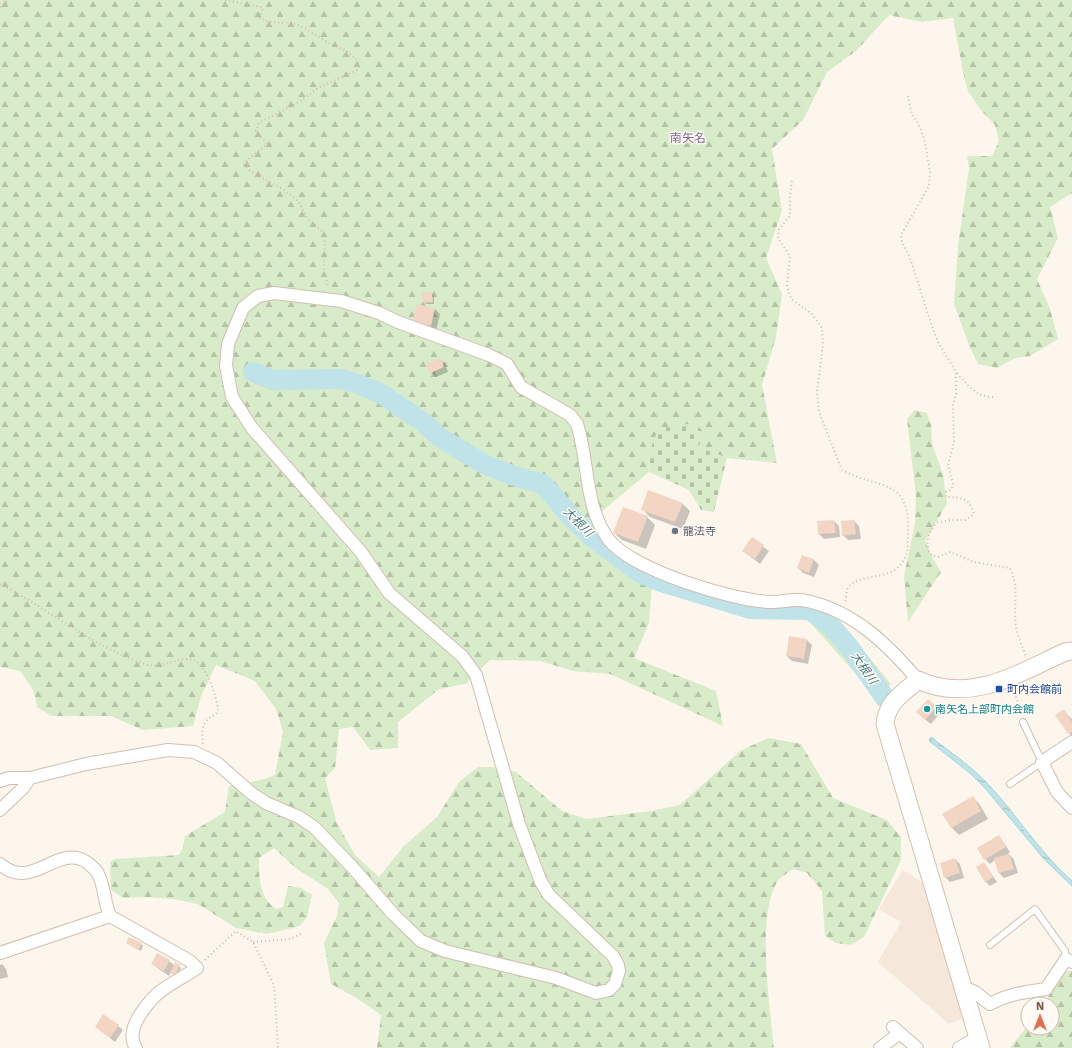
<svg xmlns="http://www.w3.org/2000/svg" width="1072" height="1048" font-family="'Work Sans','Noto Sans JP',sans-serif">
<defs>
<pattern id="forest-firs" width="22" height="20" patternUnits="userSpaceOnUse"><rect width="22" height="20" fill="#d8ecc9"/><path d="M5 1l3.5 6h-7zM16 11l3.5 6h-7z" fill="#b4c2a5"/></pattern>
<pattern id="cemetery-stones" width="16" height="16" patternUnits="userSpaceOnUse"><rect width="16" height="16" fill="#d8ecc9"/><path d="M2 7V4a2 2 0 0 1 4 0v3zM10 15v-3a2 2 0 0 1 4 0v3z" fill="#b4c2a5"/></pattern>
<pattern id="water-ripples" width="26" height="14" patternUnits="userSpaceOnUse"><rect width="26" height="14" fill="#bfe3e8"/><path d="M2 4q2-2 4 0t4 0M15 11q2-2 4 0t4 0" fill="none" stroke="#a0bbbe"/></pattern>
</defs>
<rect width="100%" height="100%" fill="#fdf6ec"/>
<!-- residential -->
<path fill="#f5e8da" d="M903,870L935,891L971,1014L949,1024L878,962L901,922L879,909Z"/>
<!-- forest -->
<path fill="url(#forest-firs)" d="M0,0H1072V193L1050,207L1058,238L1037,279L1050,309L1058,339L1030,356L1015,358L997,368L978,364L969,345L954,304L958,246L969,168L967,156H992L999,141L995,125L980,109L968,91L963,72L953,18L921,22L889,15L856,51L827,72L803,120L772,149L782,211L766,258L782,294L776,337L762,385L777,463L727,458L698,447L648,456L649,472L594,518L607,543L622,559L653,570L649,623L634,658L716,691L723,726L610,674L573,671L540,661L490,660L465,684L439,689L398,722V748L370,750L353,727L339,729L335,768L325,778L336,821L355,855L379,877L403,847L437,817L459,782L478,767H492L516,772L562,811L586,819L651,811L680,805L740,751L768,738L801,744L833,798L887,820L901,837V860L864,937L851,945L836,943L825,936L822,891L807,873L793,869C788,873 781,876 778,881C756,911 770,1011 774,1048H377L381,1015L355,997L331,984L324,943L337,916L339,903L328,889L297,869L274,848L259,858C259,877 259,897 276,909L283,907L288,886L301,888L312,895L307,917L300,926L267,934L236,928L198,904L173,899L145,897L123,898L111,890L110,862L115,859L179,855L183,848L185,836L225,812L229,786L261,780L275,775L283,732L276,709L255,681L216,665L201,696L193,726L143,730L111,716H51L37,707L34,691L20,671L0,667Z
M915,410L927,413L931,425L932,444L943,474L947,504L925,541L932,557L941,572L908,622L904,576L915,523L916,496L907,419Z
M790,600L820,605L853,638L891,684L879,700Z
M1066,971H1072V1048H1010L1028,1025V1028H1052V1004H1043Z"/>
<!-- cemetery -->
<path fill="url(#cemetery-stones)" d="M694,423L705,433L698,447L727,458L714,512L701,510L689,490L649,472L648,456L658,429Z"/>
<!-- water -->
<path fill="url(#water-ripples)" stroke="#a5d3da" d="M931,737C950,752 971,766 988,784C1017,815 1040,853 1072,881V886L1044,859L984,787L971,774L929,741Z"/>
<!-- shadow -->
<path fill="#0003" d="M432,293L434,296V304H426L424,302Z
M435,309L440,314L436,331L413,322Z
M440,359L445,364L448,372L436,377L431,372Z
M682,503L690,511L683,529L650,517L642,509Z
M647,517L655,525L646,549L622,540L614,533Z
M834,521L839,526L840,537L824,539L819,534Z
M854,521L859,526L861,539L848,540L843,535Z
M752,538L769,551L760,564L743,551Z
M803,556L814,560L819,565L814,577L803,573L798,568Z
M807,640L812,645L808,664L792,661L787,656Z
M936,708L941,712L931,724L922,717Z
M1063,710L1072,719V737L1056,715Z
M973,797L980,805L988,819L959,835L952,828L944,814Z
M999,836L1010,852L1008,853L1014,860L1018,873L1004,878L999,873L995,860L990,864L985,859Z
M955,859L960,864L964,878L950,882L945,877Z
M984,863L997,882L990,886L985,881Z
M127,943L141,944L143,946L141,951Z
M169,961L175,966H179L181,968L177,977L171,972L169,976L152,964Z
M2,964L6,969L8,977L0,979V965Z
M118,1026L123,1030L115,1042L96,1027Z"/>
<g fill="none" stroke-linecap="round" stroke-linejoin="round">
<!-- river -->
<path stroke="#bfe3e8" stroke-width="20" d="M253,372L273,380L342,379L358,384L380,393L423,422L439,437L484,464L517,477L543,484L571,517L593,538L640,573L661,582L750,609L810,610L832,627L850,648L885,698"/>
</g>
<!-- building -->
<path fill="#f3d5c3" d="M432,292L433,302L423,303L422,293Z
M417,304L435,308L431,326L412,322Z
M441,358L444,367L430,373L426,364Z
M648,490L683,503L675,522L641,510Z
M623,507L648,516L638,542L613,533Z
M834,520L836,533L818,534L817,521Z
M854,520L856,534L842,536L841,521Z
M752,537L764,545L755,559L742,551Z
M802,555L814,559L809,573L797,568Z
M789,636L807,639L804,659L786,656Z
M928,699L937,707L925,720L916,712Z
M1064,709L1072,722V732L1068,734L1055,715Z
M973,796L981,811L951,828L942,814Z
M999,835L1006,847L984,860L977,848Z
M1009,854L1014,869L998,873L994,858Z
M955,858L960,873L944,878L940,863Z
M984,862L993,877L985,882L976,867Z
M129,937L142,943L138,950L126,943Z
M157,953L170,960L164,971L151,964Z
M175,962L180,965L175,975L170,973Z
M103,1014L119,1025L110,1038L95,1027Z"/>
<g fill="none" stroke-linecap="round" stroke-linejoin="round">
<defs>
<path id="lane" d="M1010,784L1042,762L1023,722
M990,945L1035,909L1065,951L1066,959"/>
<path id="street" d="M1072,742L1042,762L1057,792L1072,808
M0,781L9,778H30L86,764L168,750L194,752L217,763L251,793L266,803L299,817L314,827L354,869L393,914L421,941L445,951L556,978L596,993L609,990L615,984L619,971L618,965L613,956L549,895L541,882L519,824L476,675L462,656L389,593L361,552L252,428L232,397L226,366L228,344L243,308L258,296L274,293L341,301L379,313L398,322L489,355L507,364L521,387L570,415L577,424C589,461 584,507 609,540C633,570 733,601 771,602C783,602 795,598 807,601C854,611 888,645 918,680
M0,810L23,788L30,778
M0,864C32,893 59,841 88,863C91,866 97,870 98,874C105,887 104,902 110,916L190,961L197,968C184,977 169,984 157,994C145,1006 124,1031 136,1048
M0,953L110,916
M963,987L975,992L990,1004C1008,994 1025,992 1046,989L1066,959L1072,962
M893,1027L917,1048
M880,1048L900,1033
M959,1048L978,1037"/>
<path id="secondary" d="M981,1048L885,724C887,702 902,694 918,680C971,704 1017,674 1065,652L1072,651"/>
</defs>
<!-- lane casing -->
<use href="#lane" stroke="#d1beb0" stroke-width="8"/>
<!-- street casing -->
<use href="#street" stroke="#d1beb0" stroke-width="14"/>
<!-- secondary casing -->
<use href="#secondary" stroke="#d6c0b0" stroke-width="19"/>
<!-- path -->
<path stroke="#d9b8a5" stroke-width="2" stroke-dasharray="1 3" stroke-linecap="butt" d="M225,0L261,7L263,9L260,18L269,22L293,23L304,28L330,44L345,50L357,60L359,65L357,70L318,88L299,102L259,123L256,131C258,137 264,138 267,144L247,160L244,165L250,171L284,190L299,202L307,218L325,234L324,268L328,288
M0,7L9,0
M908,96L912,115L918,123L924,138L930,171L929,186L901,235L902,242L910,258L931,323L938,342L956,372V393L953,405L954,442L948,465L953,484L951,490L946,492V497C960,497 970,498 974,514L965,520H950L936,523C928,536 925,540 930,554L938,557L950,552L974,562L1010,568C1018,587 1015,595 1015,614C1015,629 1020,642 1026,656
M792,181L790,196V216L779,229L778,238L790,256L787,286L791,299L812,314L822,328L823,344L817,392L819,412L842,470C879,490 911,477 908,534C907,540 909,550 906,555C895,585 857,571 848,588C846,592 846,599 845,603
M957,373C969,387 977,398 996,397
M0,584C49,609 92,646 144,664C162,671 182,652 197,662C208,670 217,697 218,711C216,716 212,715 208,719C201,726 202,734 203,744
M1013,689L1022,714
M253,942L290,939L301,934
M205,960L236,931L253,942L274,985L278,1048"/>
<!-- lane -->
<use href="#lane" stroke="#fff" stroke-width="6"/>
<!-- street -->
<use href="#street" stroke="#fff" stroke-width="12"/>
<!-- secondary -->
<use href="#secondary" stroke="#fff" stroke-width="17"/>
</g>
<!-- markers -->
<circle fill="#6b7280" stroke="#fffaf3" stroke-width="1.5" cx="675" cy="531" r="4"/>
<rect fill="#1a4fb4" stroke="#fffaf3" stroke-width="1.5" x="995" y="685" width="8" height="8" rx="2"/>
<circle fill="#0f9aa8" stroke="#fffaf3" stroke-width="1.5" cx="927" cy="709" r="4"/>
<g text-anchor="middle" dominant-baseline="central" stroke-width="3" stroke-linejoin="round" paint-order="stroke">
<!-- worship labels -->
<g font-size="11" fill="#5b616d" stroke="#fffaf3" text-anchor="start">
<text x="683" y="531">龍法寺</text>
</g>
<!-- transit labels -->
<g font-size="11" fill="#164399" stroke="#fffaf3" text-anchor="start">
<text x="1007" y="689">町内会館前</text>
</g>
<!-- culture labels -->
<g font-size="11" fill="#0d838f" stroke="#fffaf3" text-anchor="start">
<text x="935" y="709">南矢名上部町内会館</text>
</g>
<!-- neighbourhood labels -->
<g font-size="12" fill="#846695" stroke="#fffaf3">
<text x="688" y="138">南矢名</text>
</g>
<!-- water labels -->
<g font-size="12" font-style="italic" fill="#437c86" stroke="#fffaf3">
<text transform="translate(578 522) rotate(45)">大根川</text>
<text transform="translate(864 668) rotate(55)">大根川</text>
</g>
</g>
<!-- north arrow -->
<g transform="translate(1040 1016)"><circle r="19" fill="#fffaf3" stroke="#cabbb1"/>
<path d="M0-3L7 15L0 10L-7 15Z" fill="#e76f51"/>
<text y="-6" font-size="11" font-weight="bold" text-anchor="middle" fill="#7a5c4d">N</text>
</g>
</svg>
